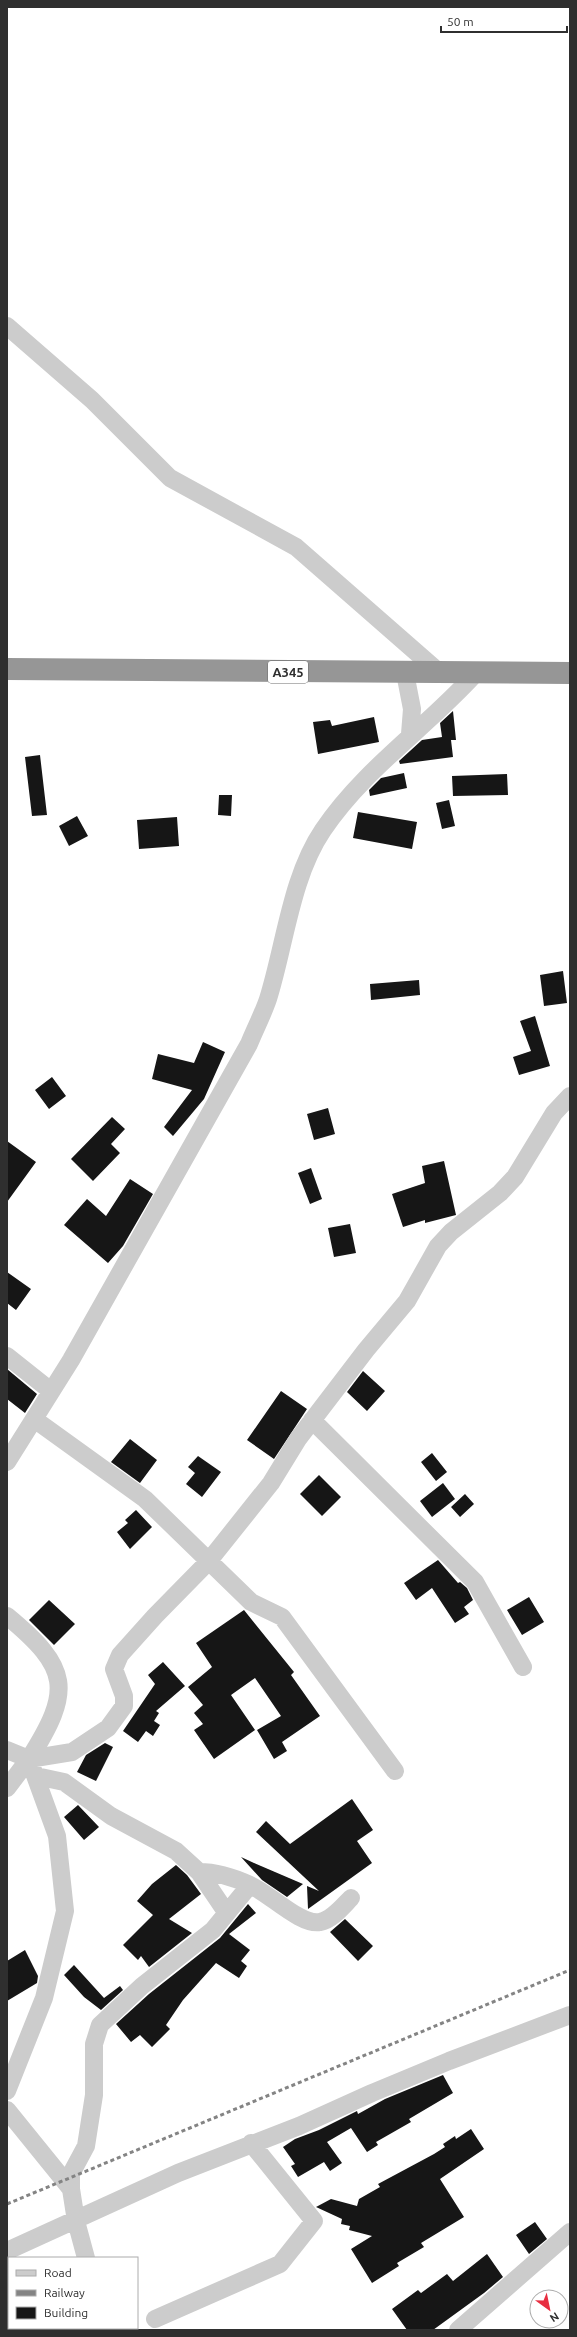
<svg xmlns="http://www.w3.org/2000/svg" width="577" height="2337" font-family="Ubuntu,sans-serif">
<rect width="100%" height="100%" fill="#fff"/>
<!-- building -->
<path fill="#161616" d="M453,711L456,740H451L453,757L400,764L399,761L422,740L442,737L440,723Z
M374,717L379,742L318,754L313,722L330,720L332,726Z
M40,755L47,815L32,816L25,757Z
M404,773L407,788L370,796L369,790L381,778Z
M507,774L508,795L453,796L452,776Z
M219,795H232L231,816L218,815Z
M449,800L455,826L442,829L436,803Z
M358,812L417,822L412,849L353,838Z
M77,816L88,836L69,846L59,826Z
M177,817L179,846L139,849L137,820Z
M563,971L567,1003L544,1006L540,975Z
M419,980L420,995L371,1000L370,984Z
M535,1016L550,1066L519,1075L513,1057L531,1051L520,1021Z
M203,1042L225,1052L204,1099L173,1136L164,1127L192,1090L152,1079L158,1054L194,1063Z
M52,1077L66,1096L49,1109L35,1090Z
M328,1108L335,1134L314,1140L307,1114Z
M112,1117L125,1129L111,1144L120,1153L93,1181L71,1159Z
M7,1141L36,1162L7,1202Z
M444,1161L456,1215L425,1223V1220L403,1227L392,1194L425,1183L422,1166Z
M311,1168L322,1199L310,1204L298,1173Z
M130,1179L153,1194L123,1246L108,1263L64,1225L87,1199L106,1216Z
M350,1224L356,1253L334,1257L328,1228Z
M7,1272L31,1289L16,1310L7,1303Z
M7,1369L37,1394L25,1413L7,1399Z
M363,1371L385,1391L367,1411L347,1392Z
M281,1391L307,1409L274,1459L247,1440Z
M130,1439L157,1460L140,1483L111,1462Z
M432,1453L447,1472L436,1481L421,1462Z
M198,1456L221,1472L202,1497L186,1484L195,1473L188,1467Z
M319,1475L341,1497L322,1516L300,1494Z
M443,1483L455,1499L432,1517L420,1501Z
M465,1494L474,1504L460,1517L451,1507Z
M136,1510L152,1527L130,1549L117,1532L128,1523L125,1520Z
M438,1560L458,1583L460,1582L467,1588L473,1600L464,1607L469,1614L455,1623L432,1588L416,1600L404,1583Z
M529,1597L544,1622L522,1635L507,1610Z
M49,1600L75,1624L54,1645L29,1620Z
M244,1610L294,1672L291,1675L320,1716L282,1742L287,1751L274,1759L257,1730L281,1716L255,1678L231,1695L255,1730L214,1759L194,1730L203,1724L194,1713L203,1705L188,1687L212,1667L196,1643Z
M163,1662L185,1686L156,1711L159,1713L154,1721L160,1725L153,1736L146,1731L138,1742L123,1731L155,1684L148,1675Z
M105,1743L113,1747L96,1781L77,1772L86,1755Z
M352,1799L373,1830L357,1841L372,1863L308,1909L307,1886L319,1891L256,1832L266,1821L290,1844Z
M78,1805L99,1827L84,1840L64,1817Z
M241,1857L254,1863L303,1884L287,1897L262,1880Z
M176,1865L187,1875L201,1894L169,1919L192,1933L149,1967L141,1956L138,1960L123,1945L153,1915L137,1901L152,1884Z
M248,1904L256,1913L229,1934L250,1950L241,1961L247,1966L239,1978L216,1963L183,2000L166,2025L170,2029L152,2047L140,2035L131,2042L116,2024L149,1994L220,1938Z
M345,1919L373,1946L358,1961L330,1932Z
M25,1950L38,1976L37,1983L7,2001V1961Z
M74,1965L104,1998L120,1986L123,1990L101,2010L84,1997L64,1975Z
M443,2075L453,2093L409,2119L411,2122L376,2142L378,2145L367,2152L351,2128L327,2142L342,2163L330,2171L324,2162L298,2177L291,2166L295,2164L283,2147L295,2139L319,2130L357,2111L358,2114L385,2099Z
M471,2129L484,2149L440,2179L464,2217L421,2243L424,2247L397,2263L399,2266L372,2283L351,2249L372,2236L349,2230L350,2226L341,2224L342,2219L316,2207L331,2199L357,2206L359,2199L380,2187L378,2184L434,2154L445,2147L443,2144L455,2136L456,2139Z
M535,2222L547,2239L529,2254L516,2235Z
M487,2254L503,2277L484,2293L433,2330H407L392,2309L418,2290L421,2293L447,2274L453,2281Z"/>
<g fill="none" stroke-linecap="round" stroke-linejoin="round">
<!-- minor -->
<path stroke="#ccc" stroke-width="18" d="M7,326L92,400L170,478L296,547L440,673
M405,673L412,709L410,734
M7,1356L51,1391
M34,1419L145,1499L251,1602L282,1617L395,1771
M312,1420L475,1582L523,1667
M7,1462L71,1360L249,1044C255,1029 263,1014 268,999C285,945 291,877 323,830C364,769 426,728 475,674
M7,1616C70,1668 73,1690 29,1759L57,1836L65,1911L44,1998L7,2091
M7,1750L29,1759L72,1752L108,1728L124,1706V1696L114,1669L120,1655L155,1616L208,1562L271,1483L298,1439L366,1350L407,1301L438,1246L451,1232L500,1193L515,1177L554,1113L570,1096
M36,1776L64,1782L111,1816L176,1851L199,1872L226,1912
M7,1788L29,1759
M199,1872C216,1872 235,1878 250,1885C269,1893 301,1926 320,1922C332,1920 343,1906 351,1898
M7,2110L71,2189
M7,2251L178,2173L299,2126L372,2093L449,2061L570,2015
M86,2258L76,2221L71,2189V2174L86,2146L94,2095V2044L100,2025L142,1986L213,1930L250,1885
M155,2319L280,2264L314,2221L251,2143
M87,2328V2330
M458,2330L570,2232"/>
<!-- highway -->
<path stroke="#969696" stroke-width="22" d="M7,669L570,673"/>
<!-- rail -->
<path stroke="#848484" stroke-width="3" stroke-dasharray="4 3" stroke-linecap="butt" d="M7,2204L570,1970"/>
</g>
<g text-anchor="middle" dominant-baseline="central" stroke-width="4" stroke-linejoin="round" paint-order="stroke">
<!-- shield labels -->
<rect fill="#fff" stroke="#6d6d6d" stroke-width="1" x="268" y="661" width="40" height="22" rx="3"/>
<g font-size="13" font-weight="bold" fill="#2f2f2f">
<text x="288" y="672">A345</text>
</g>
</g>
<!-- border -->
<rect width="577" height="2337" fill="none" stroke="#2f2f2f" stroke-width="16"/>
<!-- legend -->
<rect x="8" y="2257" width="130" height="72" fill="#ffffff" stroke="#acacac"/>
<rect x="16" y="2270" width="20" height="6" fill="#cccccc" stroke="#acacac"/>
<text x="44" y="2277" font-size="12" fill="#2f2f2f">Road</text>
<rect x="16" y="2290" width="20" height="6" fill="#848484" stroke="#acacac"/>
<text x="44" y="2297" font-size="12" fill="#2f2f2f">Railway</text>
<rect x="16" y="2307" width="20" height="12" fill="#161616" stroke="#acacac"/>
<text x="44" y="2317" font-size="12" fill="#2f2f2f">Building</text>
<!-- north arrow -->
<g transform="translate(549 2309) rotate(147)"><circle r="19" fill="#ffffff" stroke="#acacac"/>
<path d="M0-3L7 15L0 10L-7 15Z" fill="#e82e40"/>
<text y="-6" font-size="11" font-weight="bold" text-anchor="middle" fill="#2f2f2f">N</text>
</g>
<!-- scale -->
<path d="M441 26v6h126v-6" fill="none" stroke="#2f2f2f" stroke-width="2"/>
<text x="447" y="26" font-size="12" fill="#2f2f2f" stroke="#ffffff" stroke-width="3" paint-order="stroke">50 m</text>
</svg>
